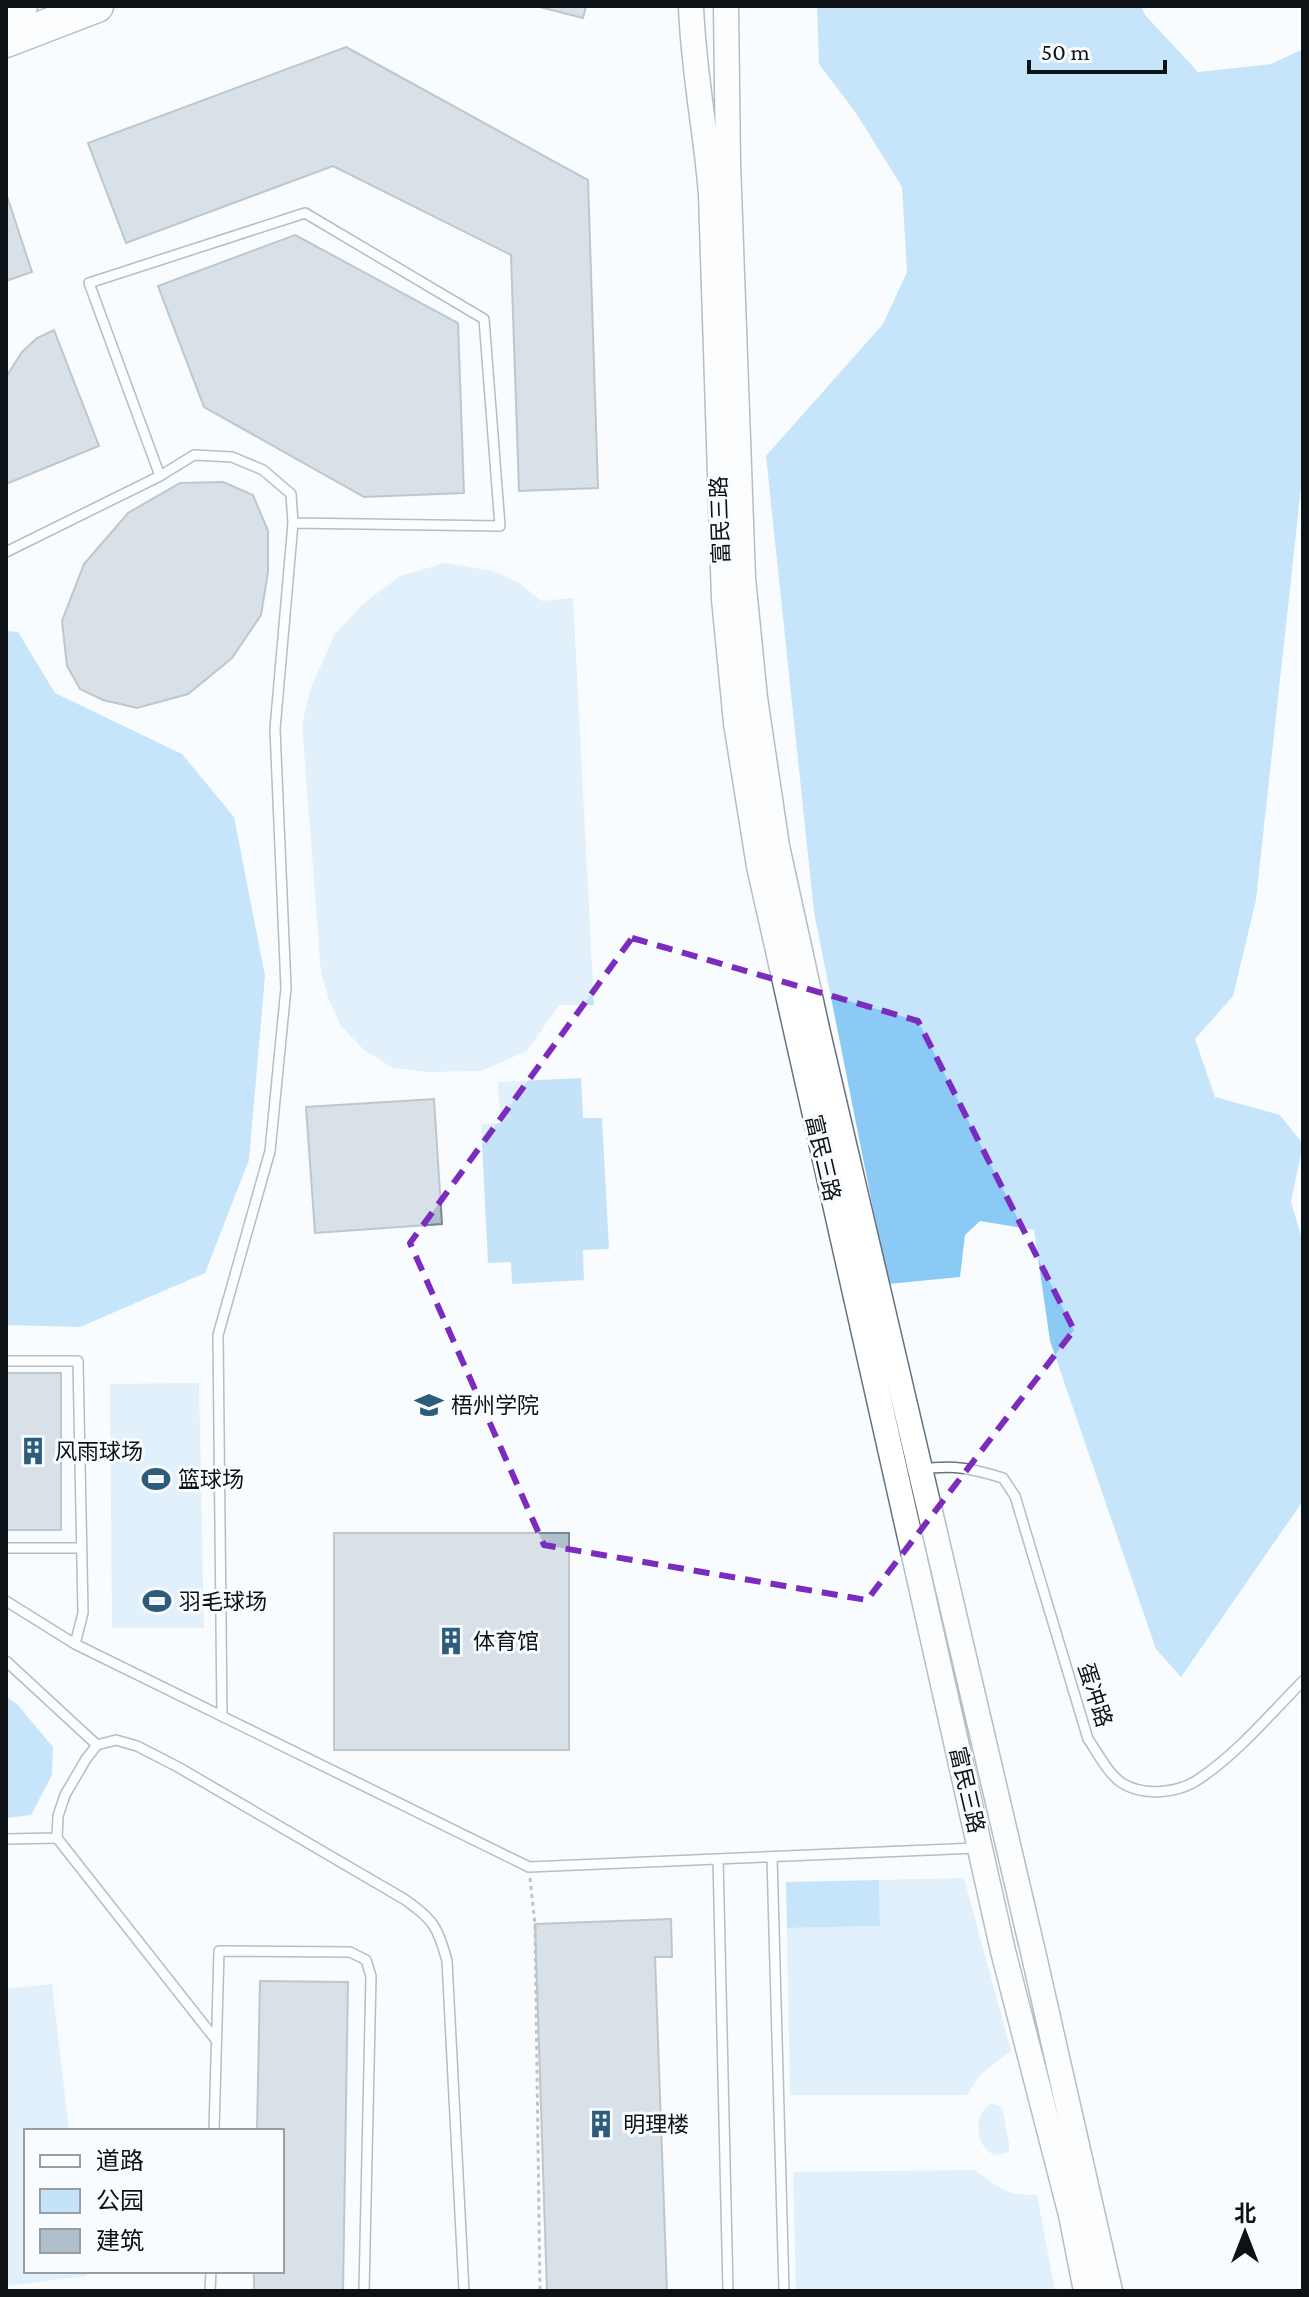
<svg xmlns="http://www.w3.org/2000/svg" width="1309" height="2297" font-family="'Crimson Pro','Noto Sans SC',serif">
<rect width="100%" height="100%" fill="#f8fcfe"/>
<!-- green -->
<path fill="#c5e3f8" d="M445,563L493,571L519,583L542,601L573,598L594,1005H559L527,1051L481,1071L428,1072L393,1068L364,1050L341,1026L329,1000L321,973L302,725L310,690L335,634L364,603L400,576Z
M581,1078L583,1118H602L609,1249L583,1250L584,1280L512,1284L511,1262L488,1263L481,1124L500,1123L498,1082Z
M199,1383L204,1628H112L110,1384Z
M964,1878L1011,2051L981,2074L967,2095H790L787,1928L880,1926L879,1880Z
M52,1984L69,2131H26V2271H86V2276L6,2286V1989Z
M992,2103L1002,2107L1009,2143V2151C982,2169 965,2117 992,2103Z
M974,2170C1000,2188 1005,2195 1037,2195L1055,2291H796L793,2172Z"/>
<!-- forest -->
<path fill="#8ccaf6" d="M817,6H1141L1145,15L1198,72L1271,64L1303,49V469L1256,900L1233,996L1195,1039L1215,1097L1280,1115L1303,1144L1291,1202L1303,1242V1501L1181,1677L1156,1649L1050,1341L1034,1230L980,1221L965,1235L960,1277L888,1284L814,912L766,456L883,324L907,272L902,187L856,113L819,64Z
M6,631L18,632L55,693L182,754L234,817L265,976L249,1160L205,1273L80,1327L6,1325Z
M6,1697L17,1704L53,1747L52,1775L31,1815L6,1818Z
M879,1880L880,1926L787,1928L786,1882Z"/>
<!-- building -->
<path fill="#afc0cc" stroke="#778793" stroke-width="2" d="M536,6H586L583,18Z
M346,47L588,180L598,488L519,491L511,255L333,166L126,243L88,143Z
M6,193L32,272L6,281Z
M295,235L458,323L464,493L364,497L204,407L158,286Z
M54,330L99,446L6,484V381L8,374L22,352L37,338Z
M223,482L253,495L268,531V572L261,615L232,658L188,694L137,708L103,700L80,689L67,666L62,621L84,564L128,513L180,483Z
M434,1099L442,1224L315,1233L306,1107Z
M6,1373H61V1530H6Z
M334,1533H569V1750H334Z
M671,1919L672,1957H655L667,2291H547L535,1924Z
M260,1981L348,1982L343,2291H254V2271H282V2131H257Z"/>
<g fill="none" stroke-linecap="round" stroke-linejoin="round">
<defs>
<path id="lane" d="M160,476L89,283L305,213L484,319L500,526L293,523
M6,552L160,476L194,455L232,457L263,470L291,494L293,523L275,729L286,988L270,1151L218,1335L222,1716
M6,1361H78L83,1613L75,1644
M921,1469C955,1465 970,1468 1003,1478L1015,1496L1088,1739C1098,1753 1108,1774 1122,1783C1144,1797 1179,1793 1199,1779C1238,1753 1270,1714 1303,1681
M6,1548H81
M6,1601L75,1644L529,1867L977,1848
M6,1661L97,1745
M6,1839L57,1838
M772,1857L784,2291
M718,1859L728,2291
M216,2040L57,1838L58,1816L65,1795L86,1759L97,1745L116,1740L137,1746L178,1767L404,1899C433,1919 438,1927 447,1961L464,2291
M214,2131L219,1951L350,1952L366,1960L371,1976L364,2291
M210,2291L211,2271"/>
<path id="secondary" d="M691,6C693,69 706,131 711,194L724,599L736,723L759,866L1003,1951L1071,2215L1086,2291
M726,6L728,163L743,578L755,698L777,846L818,1033L1034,1956L1110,2291"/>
<path id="highway" d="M6,12L21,6
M6,41L97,6"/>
</defs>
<!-- lane casing -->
<use href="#lane" stroke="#64737e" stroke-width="12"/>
<!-- secondary casing -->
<use href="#secondary" stroke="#64737e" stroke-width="27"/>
<!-- highway casing -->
<use href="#highway" stroke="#64737e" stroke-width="35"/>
<!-- path -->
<path stroke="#7c8185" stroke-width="3" stroke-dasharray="4 4" stroke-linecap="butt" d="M530,1878L535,1924L540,2291"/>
<!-- lane -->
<use href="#lane" stroke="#fff" stroke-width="9"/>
<!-- secondary -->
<use href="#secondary" stroke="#fff" stroke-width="24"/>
<!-- highway -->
<use href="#highway" stroke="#fff" stroke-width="32"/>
</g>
<!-- marked area -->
<path d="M0 0H1309V2297H0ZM632,938L918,1021L1074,1330L867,1600L544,1545L410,1243Z" fill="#f8fcfe" fill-opacity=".55" fill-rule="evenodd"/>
<path fill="none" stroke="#7b2cbf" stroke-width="6" stroke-dasharray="16 10" stroke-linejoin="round" d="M632,938L918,1021L1074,1330L867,1600L544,1545L410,1243Z"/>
<!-- icons -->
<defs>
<symbol id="university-bare" viewBox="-9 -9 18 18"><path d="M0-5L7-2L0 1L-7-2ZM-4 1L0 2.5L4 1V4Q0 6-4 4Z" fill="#2d5c7b" stroke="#f8fcfe" stroke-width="2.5" paint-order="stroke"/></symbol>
<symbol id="building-bare" viewBox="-9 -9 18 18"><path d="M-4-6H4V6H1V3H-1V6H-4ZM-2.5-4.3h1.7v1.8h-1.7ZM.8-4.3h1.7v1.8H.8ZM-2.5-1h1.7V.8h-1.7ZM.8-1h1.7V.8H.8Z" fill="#2d5c7b" stroke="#f8fcfe" stroke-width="2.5" paint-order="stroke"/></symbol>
<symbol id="stadium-bare" viewBox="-9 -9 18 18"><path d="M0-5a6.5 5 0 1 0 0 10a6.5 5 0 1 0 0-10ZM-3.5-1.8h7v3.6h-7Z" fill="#2d5c7b" stroke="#f8fcfe" stroke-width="2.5" paint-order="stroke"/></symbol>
</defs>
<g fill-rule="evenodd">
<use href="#university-bare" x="409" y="1385" width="40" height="40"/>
<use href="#building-bare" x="13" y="1431" width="40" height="40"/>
<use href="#stadium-bare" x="136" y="1459" width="40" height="40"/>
<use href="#stadium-bare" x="137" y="1581" width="40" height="40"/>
<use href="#building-bare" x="431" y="1621" width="40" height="40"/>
<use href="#building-bare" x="581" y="2104" width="40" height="40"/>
</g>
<g text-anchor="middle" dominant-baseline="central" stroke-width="6" stroke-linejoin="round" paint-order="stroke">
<!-- street labels -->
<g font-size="22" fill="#0d1217" stroke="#f8fcfe">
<text transform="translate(720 520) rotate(-92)">富民三路</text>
<text transform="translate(823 1158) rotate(77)">富民三路</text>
<text transform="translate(1095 1695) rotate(72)">蛋冲路</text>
<text transform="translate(967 1790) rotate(77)">富民三路</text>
</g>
<!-- poi labels -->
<g font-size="22" fill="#0d1217" stroke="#f8fcfe" text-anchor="start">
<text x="451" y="1405">梧州学院</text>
<text x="55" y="1451">风雨球场</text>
<text x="178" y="1479">篮球场</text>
<text x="179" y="1601">羽毛球场</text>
<text x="473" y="1641">体育馆</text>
<text x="623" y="2124">明理楼</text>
</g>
</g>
<!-- border -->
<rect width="1309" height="2297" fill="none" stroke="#0d1217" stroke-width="16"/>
<!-- legend -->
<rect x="24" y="2129" width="260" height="144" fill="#f8fcfe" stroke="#9a9ea2" stroke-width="2"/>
<rect x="40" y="2155" width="40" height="12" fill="#ffffff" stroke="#9a9ea2" stroke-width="2"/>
<text x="96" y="2169" font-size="24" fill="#0d1217">道路</text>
<rect x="40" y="2189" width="40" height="24" fill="#c5e3f8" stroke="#9a9ea2" stroke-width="2"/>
<text x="96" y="2209" font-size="24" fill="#0d1217">公园</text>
<rect x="40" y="2229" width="40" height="24" fill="#afc0cc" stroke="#9a9ea2" stroke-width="2"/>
<text x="96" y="2249" font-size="24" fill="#0d1217">建筑</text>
<!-- north arrow -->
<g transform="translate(1245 2233)" stroke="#f8fcfe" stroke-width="6" paint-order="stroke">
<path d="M0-6L14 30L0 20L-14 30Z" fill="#0d1217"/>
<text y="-12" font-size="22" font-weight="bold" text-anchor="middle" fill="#0d1217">北</text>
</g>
<!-- scale -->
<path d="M1029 60v12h136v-12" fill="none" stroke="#0d1217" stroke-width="4"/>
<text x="1041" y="60" font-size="24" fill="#0d1217" stroke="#f8fcfe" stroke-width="6" paint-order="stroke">50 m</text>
</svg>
